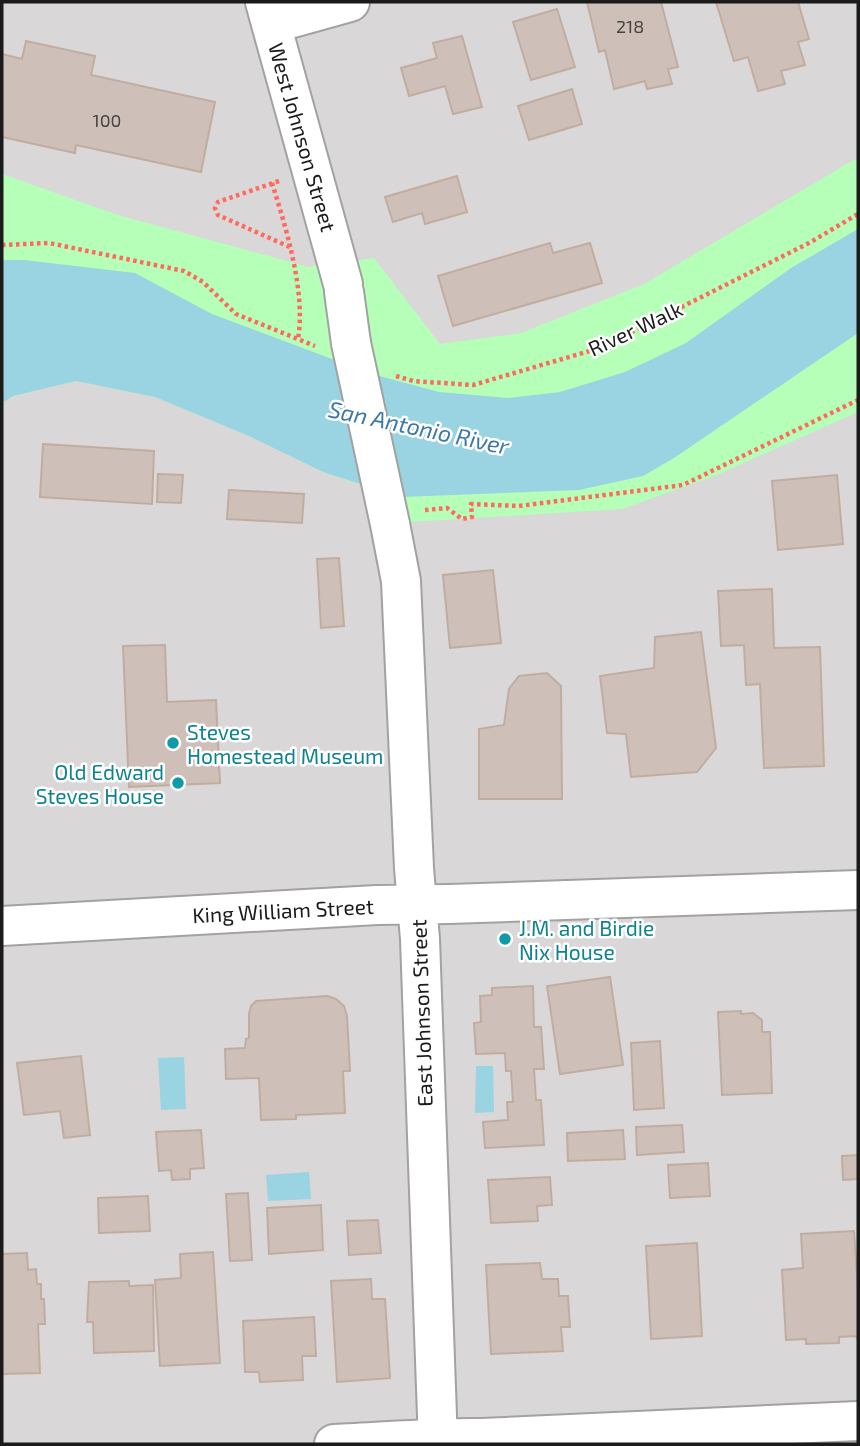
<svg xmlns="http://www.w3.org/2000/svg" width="860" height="1446" font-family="'Exo 2',sans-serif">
<rect width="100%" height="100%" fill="#eee8df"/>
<!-- residential -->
<path fill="#d9d7d8" d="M2,2H858V1444H2Z"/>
<!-- park -->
<path fill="#b5ffb8" d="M858,159V412L712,477L622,509L377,524L368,487L323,472L249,436L155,397L76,381L13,396L2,403V174L118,215L309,267L374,258L440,344L521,333L644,284L850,162Z"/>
<!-- water -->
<path fill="#9ad3e1" d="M858,229V333L674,458L643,476L579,490L401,497L323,472L249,436L155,397L76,381L13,396L2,403V260H24L135,273L212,314L372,374L439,392L508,398L560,392L625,372L686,343L791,268Z
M184,1057L186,1109L161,1110L158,1058Z
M476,1066H493L494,1112L475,1113Z
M309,1172L311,1199L268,1201L266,1175Z"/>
<!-- building -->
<path fill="#cec0b8" stroke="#c1ada0" stroke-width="2" d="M587,2H661L678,67L668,69L672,84L647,89L645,81L614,89L605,50L599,52Z
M716,2H798L809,39L798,42L805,65L781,71L785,84L758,91L748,57L734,61Z
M557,9L575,67L531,80L513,22Z
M462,36L482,107L453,114L445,86L409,96L401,68L437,58L433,43Z
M26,41L95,56L91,75L215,102L201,172L76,145L75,153L2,137V54L22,59Z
M572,89L582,124L529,140L518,106Z
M457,176L467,212L425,224L422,213L393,222L385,197Z
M550,243L553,253L590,243L602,283L453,326L438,276Z
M43,444L154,451L152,504L40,497Z
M158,474L183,475L181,503L157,502Z
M837,475L843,544L778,550L772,481Z
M229,490L304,494L302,523L227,519Z
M339,558L344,626L321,628L317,559Z
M493,570L501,643L450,648L443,575Z
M772,589L774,648L820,647L824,766L764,768L760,684L746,685L744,645L721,646L718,591Z
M701,632L716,748L697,772L631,777L626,734L607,733L600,676L654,668L655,637Z
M165,645L167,702L216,700L220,783L129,787L123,646Z
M547,673L561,686L562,799H479V729L504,725L509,689L519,676Z
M610,977L623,1065L560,1074L547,986Z
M533,986L534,1027H541L544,1069H534L536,1100H541L544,1145L485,1148L483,1122L508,1120L507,1102H513L511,1071H506L505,1053L476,1054L474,1023L481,1022L480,996L492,995V988Z
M327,996L336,999L344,1006L347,1016L350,1071H343L345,1113L296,1115V1119L261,1120L259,1078L226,1079L225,1049L245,1048L246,1039L249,1038V1014L251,1006L256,1001Z
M741,1011V1014L753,1013L762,1020V1032H770L772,1093L722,1095L718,1012Z
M660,1041L664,1108L634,1110L631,1043Z
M81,1056L90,1135L64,1138L60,1111L24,1115L17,1063Z
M682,1125L684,1152L637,1155L636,1127Z
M201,1130L204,1168L190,1169V1179L172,1180L171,1170L159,1171L156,1132Z
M623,1130L625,1159L568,1161L567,1133Z
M858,1155V1179L843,1180L842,1156Z
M708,1163L710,1196L670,1198L668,1165Z
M550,1177L552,1205L537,1206L538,1221L491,1223L488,1180Z
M248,1193L252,1260L230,1261L226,1194Z
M148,1196L150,1231L99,1233L98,1198Z
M321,1205L323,1250L269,1254L267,1208Z
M378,1220L381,1253L349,1255L347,1221Z
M854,1231L858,1292V1339L855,1336L839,1337V1343L806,1344V1339L786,1340L782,1270L803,1268L801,1234Z
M697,1243L702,1336L651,1339L646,1246Z
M213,1252L220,1363L160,1366L155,1280L181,1278L180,1254Z
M27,1253L28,1270L36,1269L37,1284H41V1299H44L45,1324H38L40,1373L2,1374V1254Z
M540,1263L542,1279H558L559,1296H568L570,1327H561L563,1351L491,1354L486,1265Z
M371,1279L372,1299H385L390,1378L337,1382L331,1281Z
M129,1281V1286L153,1285L154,1351L94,1353L93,1322H87L89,1282Z
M314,1317L316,1356H302L303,1380L260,1382L259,1372H245L243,1321Z"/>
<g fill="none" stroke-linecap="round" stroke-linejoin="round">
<defs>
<path id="minor" d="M265,2L343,284
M271,24L350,2
M344,292L351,343
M390,524L401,581L414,868L420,939L438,1444
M2,926L377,905L449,904L858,890
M334,1444C384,1442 433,1437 482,1438L858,1421"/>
</defs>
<!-- minor casing -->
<use href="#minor" stroke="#a2a2a2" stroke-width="42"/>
<!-- path -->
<path stroke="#ff695e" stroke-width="4.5" stroke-dasharray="3.5 3.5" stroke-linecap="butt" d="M279,181L218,202L215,208L218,215L292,248
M272,183C286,228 306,292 298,339
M2,245L49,243L184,271L203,282L236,314L315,346
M396,376L413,381L473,385L600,348L809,243L858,214
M425,510L447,508L462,519L472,517L471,504L519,506L683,485L858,400"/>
<!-- minor -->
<use href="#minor" stroke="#fff" stroke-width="38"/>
<defs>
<path id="minor-bridge" d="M351,343L390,524"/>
</defs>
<!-- minor-bridge casing -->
<use href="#minor-bridge" stroke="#a2a2a2" stroke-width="42" stroke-linecap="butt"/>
<!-- minor-bridge -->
<use href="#minor-bridge" stroke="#fff" stroke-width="38"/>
</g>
<!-- markers -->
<g fill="#0f9aa8" stroke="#fff" stroke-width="2.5">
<circle cx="173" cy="743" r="7"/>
<circle cx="178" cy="783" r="7"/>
<circle cx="505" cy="939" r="7"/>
</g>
<g text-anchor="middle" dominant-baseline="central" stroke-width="5" stroke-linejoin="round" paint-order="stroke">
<!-- number labels -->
<g font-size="18" fill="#484442">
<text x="630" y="26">218</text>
<text x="107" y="120">100</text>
</g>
<!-- street labels -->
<g font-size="21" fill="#1b1b1b" stroke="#fff">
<text transform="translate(303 137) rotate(74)">West Johnson Street</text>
<text transform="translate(635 328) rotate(-25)">River Walk</text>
<text transform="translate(283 910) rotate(-3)">King William Street</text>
<text transform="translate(421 1013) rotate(-92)">East Johnson Street</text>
</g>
<!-- culture labels -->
<g font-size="21" fill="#0d838f" stroke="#fff" text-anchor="start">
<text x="187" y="731">Steves<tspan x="187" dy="24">Homestead Museum</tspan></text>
<text x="164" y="771" text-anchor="end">Old Edward<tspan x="164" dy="24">Steves House</tspan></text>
<text x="519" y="927">J.M. and Birdie<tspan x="519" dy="24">Nix House</tspan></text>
</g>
<!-- water labels -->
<g font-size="23" font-style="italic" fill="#3d78aa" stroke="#fff">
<text transform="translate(419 427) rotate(12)">San Antonio River</text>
</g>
</g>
<!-- border -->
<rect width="860" height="1446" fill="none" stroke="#1b1b1b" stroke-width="7"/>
</svg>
